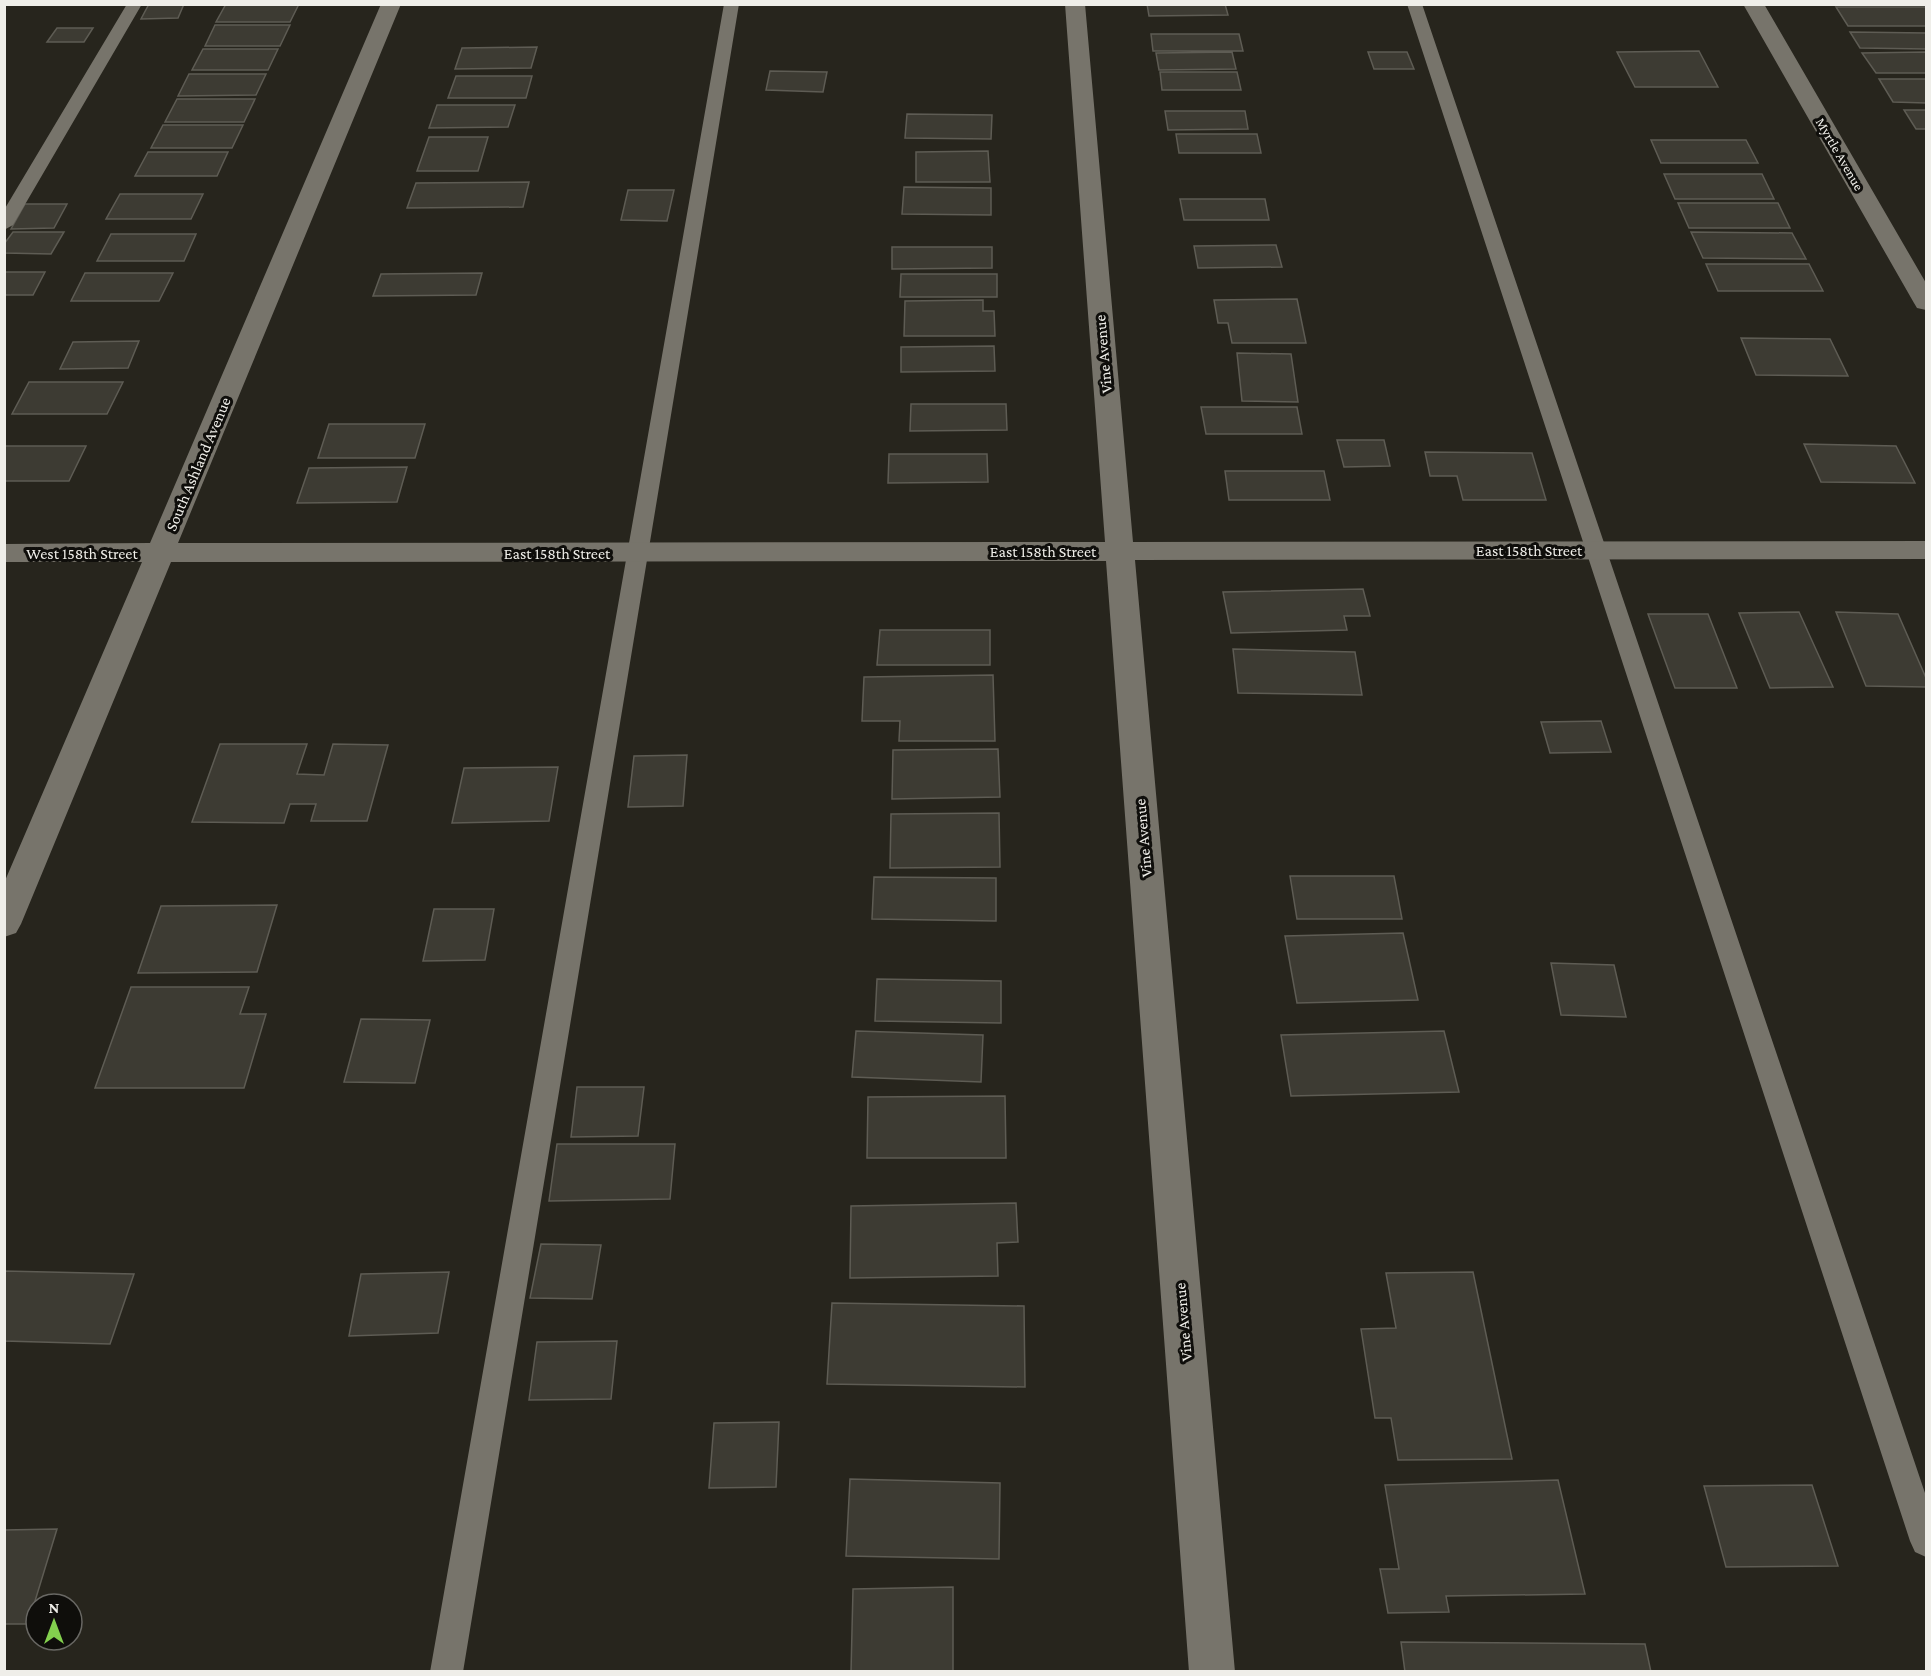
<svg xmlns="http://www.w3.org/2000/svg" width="1931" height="1676" font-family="'Crimson Pro',serif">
<rect width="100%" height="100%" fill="#27251d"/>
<!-- building -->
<path fill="#3d3b33" stroke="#5e5c54" stroke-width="1.5" d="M149,4H184L178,18L141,19Z
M226,4H299L290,22H216Z
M1147,4H1225L1228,15L1149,16Z
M1836,7H1926V26H1848Z
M215,25H290L280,46H205Z
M57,28H93L84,42H47Z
M1850,32L1926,33V49L1860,48Z
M1151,34H1239L1243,51H1153Z
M537,47L531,68L455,69L462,48Z
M203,49H278L268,70H192Z
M1699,51L1718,87H1635L1617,52Z
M1232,52L1236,69L1159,70L1156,53Z
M1368,52H1407L1414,69H1374Z
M1926,52V73H1876L1862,53Z
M770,71L827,72L823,92L766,90Z
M1160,72H1237L1241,90H1162Z
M189,74H266L256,95L178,96Z
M456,76H532L526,98H448Z
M1879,79H1926V103L1893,102Z
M177,99H255L244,122H165Z
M437,105H515L508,127L429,128Z
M1904,110H1926V129H1916Z
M1165,111H1245L1248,129L1168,130Z
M907,114L992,115L991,139L905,138Z
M163,125H243L232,148H151Z
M1176,134H1257L1261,153H1179Z
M429,137H488L478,171H417Z
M1651,140H1746L1758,163H1661Z
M988,151L990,182H916V152Z
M148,152H228L217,176H135Z
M1664,174H1762L1774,199H1675Z
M529,182L523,207L407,208L416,183Z
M904,187L991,188V215L902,214Z
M628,190H674L667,221L621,220Z
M120,194H203L191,219H106Z
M1180,199H1265L1269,220H1184Z
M1678,203H1778L1790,228H1689Z
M25,204H67L54,228L11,229Z
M13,232H64L51,254L4,253V244Z
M1691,232L1792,233L1806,259L1703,258Z
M111,234H196L184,261H97Z
M1276,245L1282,267L1198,268L1194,246Z
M892,247H992V268L892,269Z
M1706,264H1809L1823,291H1718Z
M4,272H45L33,295H4Z
M85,273H173L159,301H71Z
M482,273L476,295L373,296L381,274Z
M901,274H997V297H900Z
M1297,299L1306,343H1232L1228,323H1218L1214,300Z
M983,300V311H994L995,336H904L905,301Z
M1741,338L1830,339L1848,376L1756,375Z
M139,341L128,368L60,369L73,342Z
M994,346L995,371L901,372V347Z
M1237,353L1291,354L1298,402L1242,401Z
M29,382H123L107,414H12Z
M911,404H1006L1007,430L910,431Z
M1201,407H1297L1302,434H1206Z
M329,424H425L415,458H318Z
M1337,440H1384L1390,466L1344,467Z
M1804,444L1896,446L1915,483L1821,482Z
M4,446H86L69,481H4Z
M1425,452L1532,453L1546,500H1463L1457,476H1430Z
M889,454H987L988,482L888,483Z
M407,467L397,502L297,503L309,468Z
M1225,471H1324L1330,500H1229Z
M1363,589L1370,616H1344L1347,630L1231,633L1223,592Z
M1799,612L1833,687L1770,688L1739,613Z
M1836,612L1898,614L1926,678V687L1866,686Z
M1648,614H1708L1737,688H1675Z
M880,630H990V665H877Z
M1233,649L1355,652L1362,695L1238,693Z
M993,675L995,741H899L900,721H862L864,677Z
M1601,721L1611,752L1550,753L1541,722Z
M220,744H307L297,774L324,775L333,744L388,745L367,821H311L316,804H290L284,823L192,822Z
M998,749L1000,797L892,799L893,750Z
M687,755L683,806L628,807L634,756Z
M558,767L549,821L452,823L464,768Z
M999,813L1000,867L890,868L891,814Z
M1290,876H1394L1402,919H1297Z
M874,877L996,878V921L872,919Z
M277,905L257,972L138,973L161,906Z
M434,909H494L485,960L423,961Z
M1403,933L1418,1000L1297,1003L1285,936Z
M1551,963L1614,965L1626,1017L1561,1015Z
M877,979L1001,981V1023L875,1021Z
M131,987H249L240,1014H266L244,1088H95Z
M361,1019L430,1020L415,1083L344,1082Z
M856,1031L983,1035L981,1082L852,1077Z
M1444,1031L1459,1092L1291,1096L1281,1035Z
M577,1087H644L638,1136L571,1137Z
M1005,1096L1006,1158H867L868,1097Z
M557,1144H675L670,1199L549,1201Z
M1016,1203L1018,1242L997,1243L998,1276L850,1278L851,1206Z
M541,1244L601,1245L592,1299L530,1298Z
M4,1271L134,1274L110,1344L4,1341Z
M449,1272L438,1333L349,1336L361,1274Z
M1473,1272L1512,1459L1398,1460L1391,1418H1375L1361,1329L1396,1328L1386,1273Z
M832,1303L1024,1306L1025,1387L827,1384Z
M617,1341L611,1399L529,1400L537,1342Z
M779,1422L776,1487L709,1488L714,1423Z
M850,1479L1000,1483L999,1559L846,1556Z
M1558,1480L1585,1594L1446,1596L1449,1612L1388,1613L1380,1569H1399L1385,1485Z
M1812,1485L1838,1566L1726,1567L1704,1486Z
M57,1529L28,1624H4V1530Z
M953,1587V1672H851L853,1589Z
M1401,1642L1645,1644L1651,1672H1405Z"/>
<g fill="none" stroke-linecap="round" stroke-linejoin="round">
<!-- service -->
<path fill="#77746b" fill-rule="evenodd" d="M127,4H142L13,225L4,230V210Z
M724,4H739L463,1672H430Z
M1407,4H1422L1926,1496V1557L1915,1552L1910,1541Z"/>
<!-- minor -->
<path fill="#77746b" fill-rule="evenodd" d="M381,4H401L178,543L1105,542L1065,4H1085L1133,542L1926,541V559L1135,560L1235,1672H1189L1106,561L171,562L21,924L16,933L4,937V883L142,562H4V544L150,543Z
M1743,4H1764L1926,283V310L1917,308L1914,303Z"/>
</g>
<g text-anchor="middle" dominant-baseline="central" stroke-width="6" stroke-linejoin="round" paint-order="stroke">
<!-- far-street labels -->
<g font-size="14" fill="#efeee9" stroke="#0f0e0b">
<text transform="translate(1840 154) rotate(60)">Myrtle Avenue</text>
</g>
<!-- street labels -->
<g font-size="16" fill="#efeee9" stroke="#0f0e0b">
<text transform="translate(1103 354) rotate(-95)">Vine Avenue</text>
<text transform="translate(198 464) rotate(-67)">South Ashland Avenue</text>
<text x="1529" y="550">East 158th Street</text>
<text x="1043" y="551">East 158th Street</text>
<text x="82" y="553">West 158th Street</text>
<text x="557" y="553">East 158th Street</text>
<text transform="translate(1143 838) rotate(-95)">Vine Avenue</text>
<text transform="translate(1183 1322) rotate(-95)">Vine Avenue</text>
</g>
</g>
<!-- border -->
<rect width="1931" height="1676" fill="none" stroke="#efeee9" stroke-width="12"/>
<!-- north arrow -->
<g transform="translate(54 1622)"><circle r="28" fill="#0f0e0b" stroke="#696864" stroke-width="1.5"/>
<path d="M0-4.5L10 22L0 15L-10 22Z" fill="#83d04e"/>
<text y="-9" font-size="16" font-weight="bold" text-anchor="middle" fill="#efeee9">N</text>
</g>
</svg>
